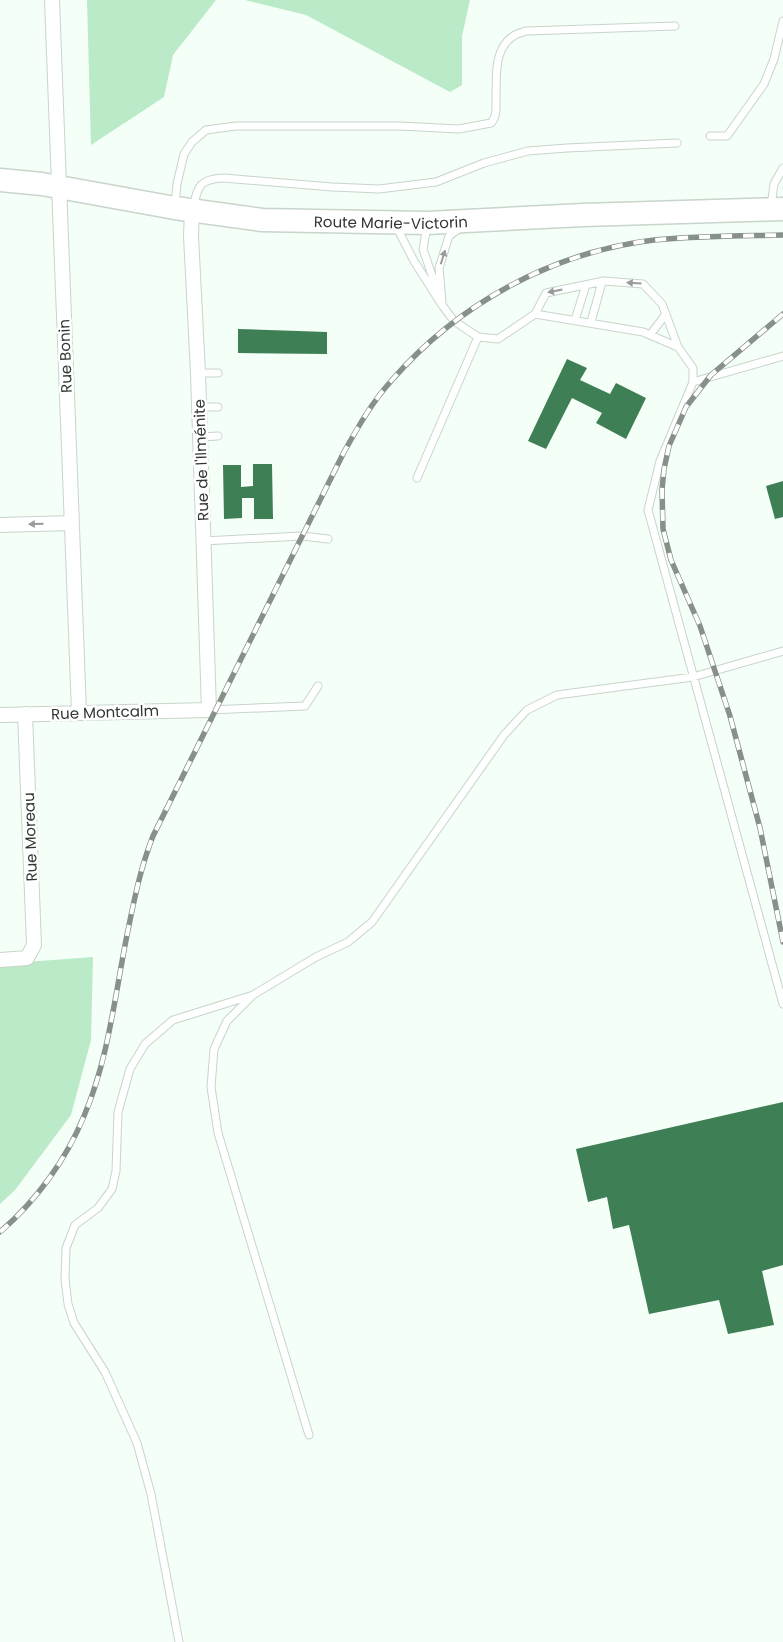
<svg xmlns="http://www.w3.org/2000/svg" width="783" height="1642" font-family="Poppins,sans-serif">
<rect width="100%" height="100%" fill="#f4fff7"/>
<!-- green -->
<path fill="#baeac7" d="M87,0H216L173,55L164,97L91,145Z
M245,0H470L462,36V85L450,92L306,15Z
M93,957L91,1040L71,1115L15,1190L0,1204V964Z"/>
<!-- building -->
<path fill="#3f7f55" d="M238,329L327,332V354L238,353Z
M567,359L587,368L580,380L610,394L616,383L646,398L626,439L596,423L602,413L572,398L546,449L528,441Z
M253,464H272L273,519H254V498H242V518L224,519L223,465H241V487L253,486Z
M783,481V517L775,519L766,486Z
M783,1102V1265L762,1271L774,1325L728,1334L719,1300L649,1314L629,1225L613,1229L607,1197L588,1202L576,1149Z"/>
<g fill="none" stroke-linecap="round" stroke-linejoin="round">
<defs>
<path id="service" d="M710,136H727L764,84L774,59L783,21
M175,205L177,184L184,154L192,142L206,130L236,126H400L459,129L491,123C496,118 496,111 496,104C497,83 492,51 512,37C516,34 522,32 527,31L675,26
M771,206L774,184L783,168
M193,208C198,186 199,179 224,178L332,187L379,189L436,182L484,163L528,151L567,148L677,143
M396,226L414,261L442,305L454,321L478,337L498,339L535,314L546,293L604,281L643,284L662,304L678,347L693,368V382L660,461L648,510L783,1004
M427,226L423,249L438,293
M442,302L439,268L449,236L460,228
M535,314L643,332L678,347
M575,320L586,285
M591,322L602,282
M650,335L666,314
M198,373H218
M693,382L783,356
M199,407H218
M200,437L218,436
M417,478L478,337
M203,541L302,536L328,539
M209,710L305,706L318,686
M309,1435L218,1133L211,1087L214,1049L227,1021L253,995L316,957L348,942L372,922L504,735L527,710L557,695L693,677L783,651
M179,1642L151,1494L137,1443L105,1372L74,1323L68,1304L65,1279L66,1248L75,1225L98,1208L112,1189L116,1171L118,1112L130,1069L145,1044L173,1020L250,996"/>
<path id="minor" d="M52,0L79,712
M0,525L71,523
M0,715L209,710L198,373L191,236L192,211
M0,960L27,958L34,945L25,714"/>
<g id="primary">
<path id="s1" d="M0,180L42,184L175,208L262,220L427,223L583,215L783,209"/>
</g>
</defs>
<!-- service casing -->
<use href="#service" stroke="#c8d5cb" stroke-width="9"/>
<!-- minor casing -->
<use href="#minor" stroke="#c8d5cb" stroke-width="16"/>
<!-- primary casing -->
<use href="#primary" stroke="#c8d5cb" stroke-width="25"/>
<!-- service -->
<use href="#service" stroke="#fff" stroke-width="7"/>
<!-- minor -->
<use href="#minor" stroke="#fff" stroke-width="14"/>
<!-- primary -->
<use href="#primary" stroke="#fff" stroke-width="22"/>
<defs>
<path id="rail" d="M783,314L711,375L686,407L669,446L664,469L662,490L663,529L671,560L700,626L730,716L760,828L783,942
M0,1232C36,1201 66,1160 84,1116C108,1061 115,995 127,935C134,901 140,869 153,836L344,452C358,427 372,402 392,380C459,303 553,252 654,240C697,236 740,236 783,235"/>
</defs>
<!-- rail casing -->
<use href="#rail" stroke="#88908a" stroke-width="5.5"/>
<!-- rail -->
<use href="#rail" stroke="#fff" stroke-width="4" stroke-dasharray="11" stroke-linecap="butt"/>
</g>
<!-- one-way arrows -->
<defs><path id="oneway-solid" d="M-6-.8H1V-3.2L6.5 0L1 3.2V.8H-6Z" transform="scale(1.25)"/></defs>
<g fill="#989b99">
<use href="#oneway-solid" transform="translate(443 257) rotate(-73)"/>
<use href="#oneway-solid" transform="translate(634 283) rotate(-177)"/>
<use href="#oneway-solid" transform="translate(555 291) rotate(169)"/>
<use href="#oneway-solid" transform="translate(36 524) rotate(178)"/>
</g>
<g text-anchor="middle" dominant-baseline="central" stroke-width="5" stroke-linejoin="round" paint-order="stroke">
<!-- street labels -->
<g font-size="15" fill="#323733" stroke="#fff">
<text stroke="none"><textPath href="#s1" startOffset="394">Route Marie-Victorin</textPath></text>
<text transform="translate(65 356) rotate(-92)">Rue Bonin</text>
<text transform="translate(201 460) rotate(-92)">Rue de l'Ilménite</text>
<text transform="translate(105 712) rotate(-2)">Rue Montcalm</text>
<text transform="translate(30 837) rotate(-92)">Rue Moreau</text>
</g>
</g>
</svg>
